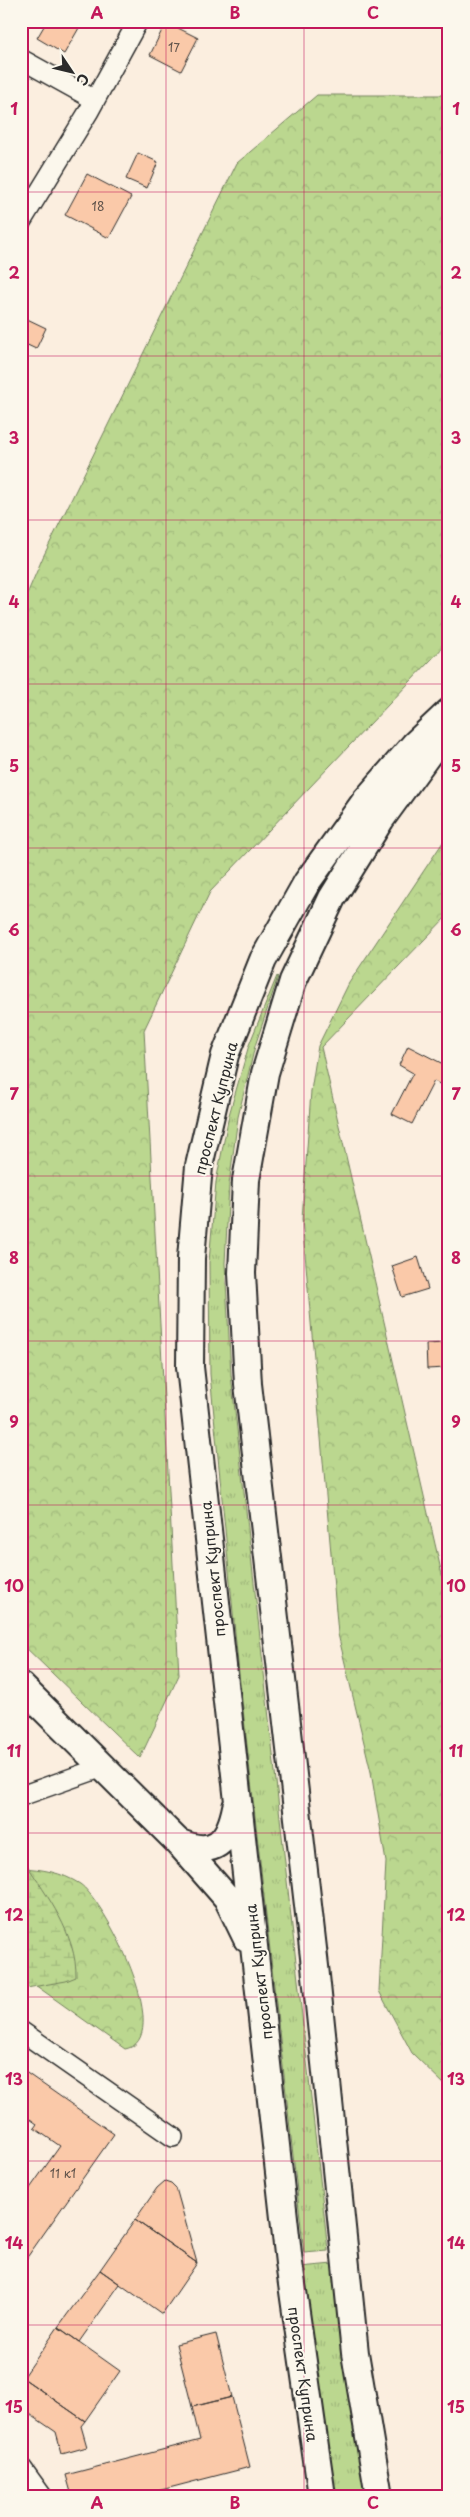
<svg xmlns="http://www.w3.org/2000/svg" width="470" height="2517" font-family="'Playpen Sans',sans-serif">
<defs>
<pattern id="grass-tufts" width="24" height="20" patternUnits="userSpaceOnUse" patternTransform="scale(1.25)"><rect width="24" height="20" fill="#bbd78f"/><path d="M3 7l-1-3M5 7V3M7 7l1-3M15 17l-1-3M17 17v-4M19 17l1-3" fill="none" stroke="#a1b97c"/></pattern>
<pattern id="forest-crowns" width="20" height="18" patternUnits="userSpaceOnUse" patternTransform="scale(1.25)"><rect width="20" height="18" fill="#bbd78f"/><path d="M2 6a3 3 0 1 1 6 0M12 15a3 3 0 1 1 6 0" fill="none" stroke="#a1b97c"/></pattern>
<pattern id="wetland-marsh" width="20" height="14" patternUnits="userSpaceOnUse" patternTransform="scale(1.25)"><rect width="20" height="14" fill="#bbd78f"/><path d="M1 5h8M5 5V1M11 12h8M15 12V8" fill="none" stroke="#a1b97c"/></pattern>
</defs>
<rect width="100%" height="100%" fill="#fbeedf"/>
<filter id="ink" filterUnits="userSpaceOnUse"><feTurbulence type="fractalNoise" baseFrequency=".02" numOctaves="2"/><feDisplacementMap in="SourceGraphic" scale="10" xChannelSelector="R" yChannelSelector="G"/><feConvolveMatrix kernelMatrix="1 2 1 2 8 2 1 2 1" color-interpolation-filters="sRGB"/></filter>
<g filter="url(#ink)">
<!-- grass -->
<path fill="url(#grass-tufts)" stroke="#73815d" d="M277,976L278,977L255,1046L238,1117L229,1185L225,1263L231,1375L328,2251L304,2253L239,1674L210,1374L209,1262L216,1182L229,1115L249,1045Z
M333,2264L367,2496H331L300,2267Z"/>
<!-- forest -->
<path fill="url(#forest-crowns)" stroke="#73815d" d="M317,95H449V641L210,892L144,1030L179,1675L140,1758L21,1643V608L43,557L237,163Z
M449,833V914L321,1047L449,1605V2089L412,2053L379,1991L386,1862L371,1772L338,1634L302,1219L311,1091L318,1046L349,983Z
M21,1868C42,1869 61,1872 80,1884C106,1902 176,2040 125,2049L21,1975Z"/>
<!-- wetland -->
<path fill="url(#wetland-marsh)" stroke="#73815d" d="M21,1860L25,1862C47,1896 77,1935 76,1977L66,1981L21,1989Z"/>
<!-- building -->
<path fill="#fac9a9" stroke="#2b2b2b" d="M47,21H83L64,54L37,38Z
M166,22L198,38L181,71L150,55Z
M138,153L158,162L147,188L126,179Z
M87,174L131,197L109,238L65,215Z
M21,316L46,328L36,349L21,342Z
M21,519H27L26,545H21Z
M408,1046L449,1067V1089L434,1081L412,1124L392,1114L413,1073L399,1065Z
M418,1257L428,1289L402,1297L392,1266Z
M445,1343L446,1368L427,1369L426,1344Z
M21,2069L114,2134L21,2266V2201L60,2146L34,2128L37,2124L30,2119L27,2123L21,2119Z
M165,2181L171,2183L176,2188L197,2263L135,2220L157,2188Z
M135,2220L197,2263L162,2314L100,2270Z
M100,2270L120,2284L79,2342L58,2327Z
M58,2327L120,2371L85,2421L23,2378Z
M216,2334L232,2397L192,2407L176,2344Z
M23,2378L85,2421L81,2426L87,2447L62,2454L56,2432L21,2408Z
M232,2397L250,2467L138,2496H72L66,2475L200,2440L192,2407Z"/>
<g fill="none" stroke-linecap="round" stroke-linejoin="round">
<defs>
<path id="street" d="M21,59L95,100
M21,222L89,111L138,21
M21,1796L103,1767
M21,2031L173,2137
M21,2467L42,2496"/>
<path id="secondary" d="M21,1686L178,1842L227,1898L247,1939
M178,1842C214,1858 229,1842 236,1807
M322,2496L289,2263L190,1367L191,1258L199,1166L225,1055L263,960L307,882L366,800L414,745L449,712
M379,2496L355,2353L315,1966L248,1384L242,1273L246,1180L265,1073L293,981L332,898L381,819L440,738"/>
</defs>
<!-- street casing -->
<use href="#street" stroke="#2b2b2b" stroke-width="22"/>
<!-- secondary casing -->
<use href="#secondary" stroke="#2b2b2b" stroke-width="30"/>
<!-- street -->
<use href="#street" stroke="#fbf7ec" stroke-width="19"/>
<!-- secondary -->
<use href="#secondary" stroke="#fbf7ec" stroke-width="26"/>
</g>
</g>
<!-- grid -->
<path fill="none" stroke="#c2185b" stroke-width="1" stroke-opacity="0.55" d="M166,21V2496M304,21V2496M21,192H449M21,356H449M21,520H449M21,684H449M21,848H449M21,1012H449M21,1176H449M21,1341H449M21,1505H449M21,1669H449M21,1833H449M21,1997H449M21,2161H449M21,2325H449"/>
<g text-anchor="middle" dominant-baseline="central" stroke-width="4" stroke-linejoin="round" paint-order="stroke">
<!-- number labels -->
<g font-size="12" fill="#5f524a">
<text x="174" y="47">17</text>
<text x="98" y="206">18</text>
<text x="63" y="2173">11 к1</text>
</g>
<!-- street labels -->
<g font-size="15" fill="#2b2b2b" stroke="#fbf7ec">
<text transform="translate(215 1108) rotate(-76)">проспект Куприна</text>
<text transform="translate(212 1569) rotate(-96)">проспект Куприна</text>
<text transform="translate(258 1972) rotate(-97)">проспект Куприна</text>
<text transform="translate(304 2374) rotate(82)">проспект Куприна</text>
</g>
</g>
<!-- margin -->
<rect width="470" height="2517" fill="none" stroke="#fbf7ec" stroke-width="55"/>
<!-- north arrow -->
<g transform="translate(72 72) rotate(125)" stroke="#fbf7ec" stroke-width="4" paint-order="stroke">
<path d="M0-4L9 19L0 12L-9 19Z" fill="#2b2b2b"/>
<text y="-8" font-size="14" font-weight="bold" text-anchor="middle" fill="#2b2b2b">С</text>
</g>
<rect x="28" y="28" width="414" height="2462" fill="none" stroke="#c2185b" stroke-width="2"/>
<g font-size="16" text-anchor="middle" font-weight="bold" fill="#c2185b">
<text x="97" y="19">A</text>
<text x="235" y="19">B</text>
<text x="373" y="19">C</text>
<text x="14" y="115">1</text>
<text x="456" y="115">1</text>
<text x="14" y="279">2</text>
<text x="456" y="279">2</text>
<text x="14" y="444">3</text>
<text x="456" y="444">3</text>
<text x="14" y="608">4</text>
<text x="456" y="608">4</text>
<text x="14" y="772">5</text>
<text x="456" y="772">5</text>
<text x="14" y="936">6</text>
<text x="456" y="936">6</text>
<text x="14" y="1100">7</text>
<text x="456" y="1100">7</text>
<text x="14" y="1264">8</text>
<text x="456" y="1264">8</text>
<text x="14" y="1428">9</text>
<text x="456" y="1428">9</text>
<text x="14" y="1592">10</text>
<text x="456" y="1592">10</text>
<text x="14" y="1757">11</text>
<text x="456" y="1757">11</text>
<text x="14" y="1921">12</text>
<text x="456" y="1921">12</text>
<text x="14" y="2085">13</text>
<text x="456" y="2085">13</text>
<text x="14" y="2249">14</text>
<text x="456" y="2249">14</text>
<text x="14" y="2413">15</text>
<text x="456" y="2413">15</text>
<text x="97" y="2509">A</text>
<text x="235" y="2509">B</text>
<text x="373" y="2509">C</text>
</g>
</svg>
